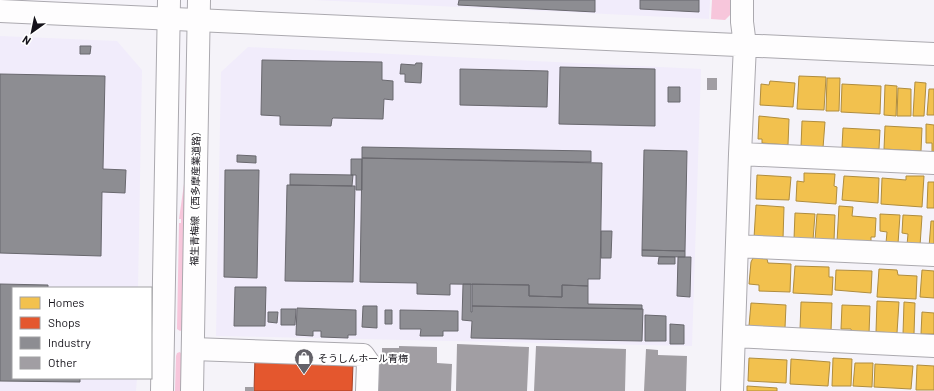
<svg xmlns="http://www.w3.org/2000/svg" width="934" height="391" font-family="Barlow,'Noto Sans JP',sans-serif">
<rect width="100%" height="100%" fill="#f5f3f9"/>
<!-- built -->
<path fill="#f1ecfb" d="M314,0H710L709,19Z
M0,36L117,41L142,70L138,288H13V378H137L136,391H0Z
M248,47L701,69L692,346L216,336L221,72Z"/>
<!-- green -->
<path fill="#f7c6db" d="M712,0H734V11L725,20L711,19Z
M187,72L182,330L180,331L177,329L179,223H181V219H179L184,184L186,73Z
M180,352L182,355L181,391H175L176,356L177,353Z"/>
<!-- homes -->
<path fill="#f2c14e" stroke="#b08d3e" d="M799,76L826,77L824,110L797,109Z
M827,78H840L839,111H826Z
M770,81L795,83L793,107L760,105L761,84L769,85Z
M915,82L926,83L924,116H913Z
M842,84L881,86L880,114L841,112Z
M885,85L897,86L896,116L884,115Z
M898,88L911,89V116H897Z
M929,89H934V115H927Z
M759,116L789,119L788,145L762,143V139H758Z
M802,121L825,122L823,148L801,147Z
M926,124L934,125V153H932V143H926Z
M885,126L922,128L921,151L884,149Z
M843,128L880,130L879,149L842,147Z
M804,173L835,174L834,186L837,187L836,204L796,201L797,181L804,182Z
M757,175L791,177L789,200L756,199Z
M844,176L879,178L878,203L842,200Z
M906,176H924L922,207L881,204L882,178L906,180Z
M928,182H934V208H927Z
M756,205L784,207L783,239L754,238Z
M839,206L853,207L852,216L876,218L875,237H871V244L837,242Z
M795,213L815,214L813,240L794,239Z
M817,214L835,215L834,241L815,240Z
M880,214L900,215L898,244L886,243L887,232L880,231Z
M903,215L922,216L920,246L907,245L908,234L902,233Z
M931,221H934V247H929Z
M753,258L767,259L768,263L791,264L790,292L759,291V285L749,284L751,262Z
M795,266L829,267V277H833L832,295L793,293Z
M879,269L897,270L898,275L917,276L916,299L877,297Z
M836,270L872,271L871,293L835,290Z
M922,270L934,271V298L920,297Z
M877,301L899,302L897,333L876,332Z
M801,302L832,303L831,332L800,330Z
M904,302L915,303L914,334H903Z
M751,303L786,305L785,328L749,326Z
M842,305L870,306L869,334L852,333L851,329H841Z
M922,312L934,313V334H921Z
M749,358L787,360L786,383L748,381Z
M833,358L852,359L851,386H832Z
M791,359L830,362L828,386L790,384Z
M855,363H873L872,387L853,386Z
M875,364L913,366L911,389L874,387Z
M917,365L934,366V390H916Z
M747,386L777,388V391H747Z"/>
<!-- shops -->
<path fill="#e4572e" stroke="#a64328" d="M255,357L353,364L352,391H254Z"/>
<!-- industry -->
<path fill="#8d8d92" stroke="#69686e" d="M459,0H595V12L458,5Z
M640,0H699V12L640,9Z
M80,46H91L90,54H80Z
M262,60L382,62V80L393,81V100L384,99L383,119L333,118L332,119L331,126L280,125V116L261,115Z
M416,63H422L421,83L405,82V74H400L401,64L415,65Z
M560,67L655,69V126L559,124Z
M460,69L548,71L547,107L460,105Z
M0,74L105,76L103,169L126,170L125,193L102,192L101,256L0,253Z
M668,87H680V102H668Z
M362,147L591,151V162L362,158Z
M644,150L687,151L685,251L642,250Z
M237,155L256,156V163L237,162Z
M362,158L602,163L600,279H588V286L562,285V297L529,296V285L450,284V295L417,294V283L360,282Z
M351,159H362V190H356V175H351Z
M225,170H259L257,278L224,277Z
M290,174L353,175L352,186L290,185Z
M287,185L355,186L353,282L285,281Z
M601,231H612L611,258H601Z
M642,250L685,251V257L642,256Z
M659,257H675V264H658Z
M678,257H691L690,297L677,296Z
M0,284L48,285V288H13V378H80V382L0,381Z
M463,284H471V312H472V306L643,309L642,341L471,338L472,321L462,320Z
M472,284L529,285V296L562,297V285L588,286V304L642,305V309L472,306Z
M235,287H266L265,326H234Z
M363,306H377V328L362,327Z
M297,308L356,310V335H348V338L321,337V331H313V336L296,335Z
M281,309H296L295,325H281Z
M385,310H392V324H385Z
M400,310L458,311V331H443V336H420L421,329H400Z
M268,312H278L277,323L268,322Z
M645,315L666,316V341H645Z
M670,324L684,325V344H670Z"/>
<!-- building -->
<path fill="#a19ea3" d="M707,78H717V90H707Z
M457,344L529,347L527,391H456Z
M399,346L437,347V363L452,364L451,391H376L377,361L399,362V357H382V348H399Z
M536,346L626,349L625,391H534Z
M646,349L658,350V355L687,356L686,391H644Z
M245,387H254V391H245Z"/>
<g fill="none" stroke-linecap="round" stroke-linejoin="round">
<defs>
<path id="minor" d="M0,11L934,54
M740,154L934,163
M737,246L934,255
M734,336L934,346
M193,349L363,355L368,362L367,391
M732,391L740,154L745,45L742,22V0"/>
<path id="major" d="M162,391L169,0
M192,391L199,0"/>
</defs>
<!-- minor casing -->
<use href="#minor" stroke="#aba9af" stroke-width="24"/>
<!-- major casing -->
<use href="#major" stroke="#aba9af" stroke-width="24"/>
<!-- minor -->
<use href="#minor" stroke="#fefdfe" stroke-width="22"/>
<!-- major -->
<use href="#major" stroke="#fefdfe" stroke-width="22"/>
</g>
<!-- icons -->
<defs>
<symbol id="shop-pin" viewBox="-11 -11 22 30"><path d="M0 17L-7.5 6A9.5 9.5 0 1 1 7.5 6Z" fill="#636168" stroke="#fff"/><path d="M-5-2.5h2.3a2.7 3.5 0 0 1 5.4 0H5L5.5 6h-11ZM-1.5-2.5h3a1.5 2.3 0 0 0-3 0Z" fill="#fff"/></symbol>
</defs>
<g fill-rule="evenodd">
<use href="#shop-pin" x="293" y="347" width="22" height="30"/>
</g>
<g text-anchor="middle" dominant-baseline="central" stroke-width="4" stroke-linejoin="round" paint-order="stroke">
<!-- street labels -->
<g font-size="10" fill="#15131a" stroke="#fff">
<text transform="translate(195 196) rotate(-89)">福生青梅線（西多摩産業道路）</text>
</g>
<!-- poi labels -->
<g font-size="10" fill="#15131a" stroke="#fff" text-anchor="start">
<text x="318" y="358">そうしんホール青梅</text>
</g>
</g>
<!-- legend -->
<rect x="12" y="287" width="140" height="92" fill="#ffffff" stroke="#a1a1a3"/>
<rect x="20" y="297" width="20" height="12" fill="#f2c14e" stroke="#a1a1a3"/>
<text x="48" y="307" font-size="12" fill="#15131a">Homes</text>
<rect x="20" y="317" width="20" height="12" fill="#e4572e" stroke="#a1a1a3"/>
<text x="48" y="327" font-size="12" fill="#15131a">Shops</text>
<rect x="20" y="337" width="20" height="12" fill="#8d8d92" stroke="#a1a1a3"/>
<text x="48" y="347" font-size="12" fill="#15131a">Industry</text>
<rect x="20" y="357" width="20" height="12" fill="#a19ea3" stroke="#a1a1a3"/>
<text x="48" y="367" font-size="12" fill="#15131a">Other</text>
<!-- north arrow -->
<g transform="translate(32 32) rotate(213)" stroke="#ffffff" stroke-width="3" paint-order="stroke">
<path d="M0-3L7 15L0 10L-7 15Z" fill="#15131a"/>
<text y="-6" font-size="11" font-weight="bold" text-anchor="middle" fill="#15131a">N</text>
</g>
</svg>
